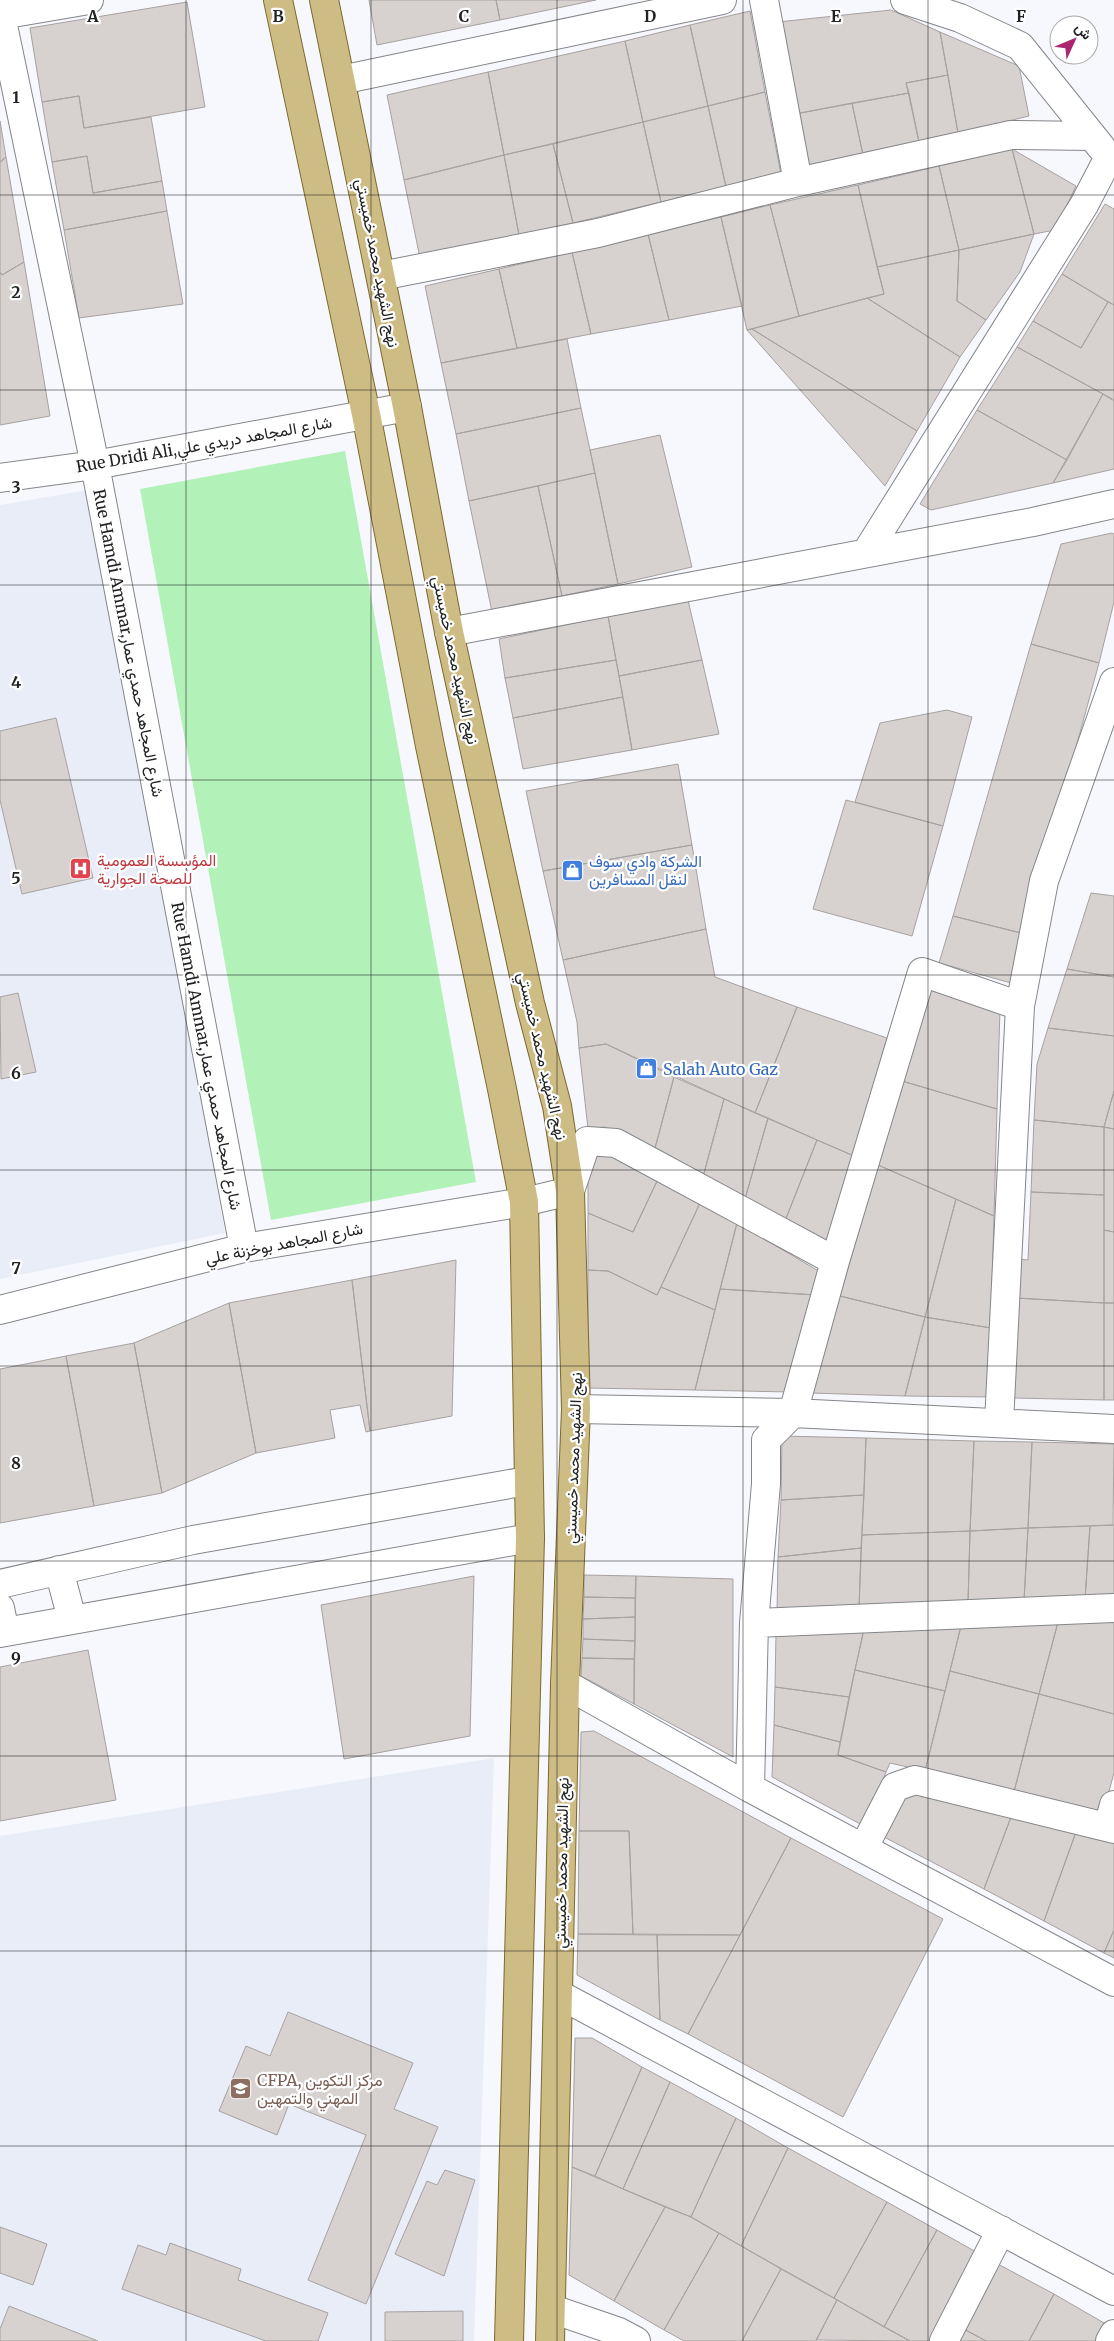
<svg xmlns="http://www.w3.org/2000/svg" width="1114" height="2341" font-family="Merriweather,Vazirmatn,serif">
<rect width="100%" height="100%" fill="#f7f8fd"/>
<!-- built -->
<path fill="#e8edf8" d="M94,489L225,1233L0,1279V505Z
M494,1758L474,2341H0V1836Z"/>
<!-- green -->
<path fill="#b2f1b8" d="M345,451L476,1182L271,1220L140,489Z"/>
<!-- building -->
<path fill="#d7d1d0" stroke="#a7a1a1" d="M369,0H496L500,20L377,45Z
M496,0H596L500,20Z
M187,2L205,107L84,128L79,96L42,102L30,28Z
M891,10L940,32L948,75L906,83L909,93L795,114L778,22Z
M750,11L765,92L708,106L690,25Z
M690,25L708,106L643,122L625,41Z
M940,32L1019,66L1029,116L958,133Z
M625,41L643,122L504,155L488,72Z
M488,72L504,155L404,180L387,95Z
M948,75L958,133L919,142L906,83Z
M765,92L781,174L726,187L708,106Z
M909,93L919,142L863,155L852,103Z
M79,96L84,128L151,117L162,181L93,193L87,156L52,162L42,102Z
M852,103L863,155L806,168L795,114Z
M708,106L726,187L661,202L643,122Z
M0,121L6,157L0,162Z
M643,122L661,202L573,223L553,144Z
M553,144L573,223L519,235L504,155Z
M1012,149L1076,186L1055,230L1034,234Z
M1012,149L1034,234L959,250L939,166Z
M504,155L519,235L420,258L404,180Z
M87,156L93,193L162,181L167,211L64,230L52,162Z
M6,157L24,262L2,275L0,272V162Z
M939,166L959,250L877,267L858,185Z
M858,185L884,294L799,316L770,205Z
M1105,204L1114,209V305L1062,274Z
M770,205L799,316L747,330L721,217Z
M167,211L183,304L79,318L64,230Z
M721,217L742,306L669,320L648,234Z
M648,234L669,320L591,334L572,252Z
M1034,234L1020,272L986,320L957,301L959,250Z
M959,250L957,301L986,320L960,357L867,298L884,294L877,267Z
M572,252L591,334L517,348L499,269Z
M24,262L50,416L0,425V272L2,275Z
M499,269L517,348L441,363L425,286Z
M1062,274L1108,302L1081,348L1033,321Z
M867,298L960,357L917,431L752,329Z
M1108,302L1114,305V400L1017,347L1033,321L1081,348Z
M752,329L917,431L885,486L747,330Z
M567,339L581,408L456,434L441,363Z
M1017,347L1103,394L1067,460L977,410Z
M1103,394L1114,401V469L1053,483Z
M581,408L595,473L469,501L456,434Z
M977,410L1067,460L1053,483L931,510L920,504Z
M660,435L692,567L618,584L590,450Z
M595,473L618,584L562,596L538,486Z
M538,486L562,596L492,612L469,501Z
M1112,533L1114,534V602L1099,663L1031,644L1061,544Z
M688,600L702,660L619,676L608,616Z
M608,616L616,660L505,678L499,639Z
M1031,644L1099,663L1025,934L953,916Z
M616,660L623,697L513,718L505,678Z
M702,660L719,734L632,750L619,676Z
M623,697L632,750L523,769L513,718Z
M947,710L972,717L943,826L855,802L880,723Z
M56,718L93,878L22,894L0,800V731Z
M678,764L692,845L543,871L526,791Z
M846,800L943,826L912,936L813,909Z
M692,845L706,929L563,960L543,871Z
M1091,893L1114,896V977L1067,969Z
M953,916L1025,934L1011,983L939,963Z
M706,929L715,977L797,1007L755,1113L606,1044L579,1048L577,1022L563,960Z
M1067,969L1114,977V1036L1048,1028Z
M929,989L1000,1009L997,1109L902,1081Z
M18,993L36,1072L1,1079L0,997Z
M797,1007L887,1038L854,1156L755,1113Z
M1048,1028L1114,1036V1091L1104,1127L1034,1120L1037,1064Z
M606,1044L674,1077L654,1152L605,1127L588,1129L579,1048Z
M674,1077L724,1099L703,1177L654,1152Z
M902,1081L997,1109L994,1216L878,1165Z
M1114,1091V1129L1104,1127Z
M724,1099L768,1118L745,1199L703,1177Z
M768,1118L817,1140L785,1221L745,1199Z
M1034,1120L1104,1127V1195L1031,1192Z
M1104,1127L1114,1129V1232L1104,1230Z
M817,1140L854,1156L830,1245L785,1221Z
M588,1153H609L658,1179L633,1232L588,1213Z
M878,1165L956,1199L925,1317L840,1296Z
M658,1179L700,1203L657,1295L608,1271L588,1270V1213L633,1232Z
M1031,1192L1104,1195V1303L1016,1298L1017,1259L1028,1260Z
M956,1199L994,1216L991,1328L925,1317Z
M700,1203L737,1223L715,1310L661,1287Z
M737,1223L822,1273L816,1295L720,1289Z
M1104,1230L1114,1232V1303H1104Z
M456,1260L452,1416L370,1431L352,1280Z
M588,1270L608,1271L657,1295L661,1287L715,1310L695,1390L588,1388Z
M352,1280L370,1431L366,1432L360,1405L330,1410L335,1438L256,1453L229,1303Z
M720,1289L816,1295L789,1392L695,1390Z
M840,1296L925,1317L905,1396L811,1393Z
M1016,1298L1104,1303V1400L1014,1398Z
M229,1303L256,1453L162,1493L134,1343Z
M1104,1303H1114V1400H1104Z
M925,1317L991,1328L989,1397L905,1396Z
M134,1343L162,1493L94,1506L66,1356Z
M66,1356L94,1506L0,1523V1369Z
M782,1436L866,1438L864,1495L781,1500Z
M866,1438L974,1441L970,1531L862,1535Z
M974,1441L1032,1442L1028,1528L970,1531Z
M1032,1442L1114,1444L1113,1525L1028,1528Z
M864,1495L861,1548L778,1557L781,1500Z
M1114,1525V1598L1085,1599L1090,1526Z
M1090,1526L1085,1599L1024,1601L1028,1528Z
M1028,1528L1024,1601L968,1603L970,1531Z
M970,1531L968,1603L859,1607L862,1535Z
M861,1548L859,1607L777,1611L778,1557Z
M584,1575L636,1576L635,1598L584,1597Z
M474,1576L470,1736L344,1759L321,1605Z
M636,1576L733,1579V1757L634,1704Z
M584,1597L635,1598V1617L583,1619Z
M635,1617V1641L583,1639V1619Z
M1114,1620V1714L1039,1694L1058,1622Z
M1058,1622L1039,1694L950,1671L961,1626Z
M961,1626L945,1691L855,1670L864,1629Z
M864,1629L849,1697L775,1687L776,1633Z
M583,1639L635,1641L634,1659L582,1658Z
M88,1650L116,1800L0,1821V1667Z
M582,1658L634,1659V1704L581,1676Z
M855,1670L945,1691L925,1771L890,1763L886,1772L838,1755Z
M950,1671L1039,1694L1014,1792L925,1771Z
M775,1687L849,1697L840,1742L774,1725Z
M1039,1694L1114,1714V1773L1103,1813L1014,1792Z
M774,1725L840,1742L838,1755L886,1772L864,1826L772,1777Z
M594,1731L791,1838L740,1935L633,1934L629,1831H579L581,1732Z
M905,1792L1011,1817L984,1889L884,1837Z
M1011,1817L1076,1832L1044,1921L984,1889Z
M579,1831H629L633,1934H578Z
M1076,1832L1114,1841V1930L1104,1953L1044,1921Z
M791,1838L943,1919L843,2117L688,2034Z
M1114,1930V1958L1104,1953Z
M578,1934L657,1935L660,2020L577,1975Z
M657,1935H740L688,2034L660,2020Z
M288,2012L413,2063L394,2109L438,2127L366,2304L308,2280L366,2135L289,2104L277,2135L219,2111L246,2046L270,2056Z
M575,2038H592L642,2067L595,2176L572,2167Z
M642,2067L670,2082L623,2189L595,2176Z
M670,2082L736,2118L691,2217L623,2189Z
M736,2118L788,2148L741,2246L691,2217Z
M788,2148L887,2202L834,2298L741,2246Z
M572,2167L665,2207L614,2301L569,2275Z
M445,2170L475,2180L444,2276L395,2254L427,2181L437,2185Z
M887,2202L937,2230L884,2327L834,2298Z
M665,2207L691,2217L719,2233L664,2330L614,2301Z
M0,2227L47,2244L33,2285L0,2273Z
M937,2230L978,2253L935,2341H910L884,2327Z
M719,2233L781,2269L742,2341H684L664,2330Z
M170,2243L241,2269L238,2280L328,2313L318,2341H266L122,2289L138,2245L166,2255Z
M996,2263L1054,2294L1029,2341H986L962,2328Z
M781,2269L837,2300L816,2341H742Z
M1054,2294L1111,2327L1103,2341H1029Z
M837,2300L910,2341L816,2340Z
M9,2306L98,2341H0V2329Z
M463,2311V2341H385V2312Z
M962,2328L986,2341H956Z"/>
<g fill="none" stroke-linecap="round" stroke-linejoin="round">
<defs>
<path id="minor" d="M764,0L798,182
M905,0L960,18L1020,46L1101,147
M0,11L95,465L244,1248
M1,15L89,0
M341,80L722,0
M381,276L598,233L798,182L1011,135L1092,136
M0,478L95,465L407,407
M866,553L1084,205L1109,157
M449,632L1033,522L1114,504
M1020,1006L1044,881L1114,682
M0,1310L244,1248L524,1202L570,1191L587,1141L616,1143L835,1261
M576,1409L793,1413L1114,1429
M59,1570L72,1619
M0,1584L193,1540L527,1481
M0,1608L5,1632
M754,1623L1114,1608
M0,1633L530,1538
M565,1684L750,1788L1114,1982
M750,1788L754,1623L766,1484V1440L793,1413L835,1261L922,972L1020,1006L999,1423
M1108,1827L1114,1805
M864,1847L895,1787L915,1780L1114,1829
M558,1994L1114,2291
M552,2309L619,2332L636,2341
M944,2341L1001,2230
M1110,2341L1114,2334"/>
<path id="major" d="M278,0L366,414L430,746L502,1089L524,1202L530,1538L509,2341
M324,0L407,407L449,632L530,1003L557,1106L570,1191L576,1409L565,1684L550,2341"/>
</defs>
<!-- minor casing -->
<use href="#minor" stroke="#84868a" stroke-width="30"/>
<!-- major casing -->
<use href="#major" stroke="#7d692d" stroke-width="30"/>
<!-- minor -->
<use href="#minor" stroke="#fff" stroke-width="28"/>
<!-- major -->
<use href="#major" stroke="#cebc85" stroke-width="28"/>
</g>
<!-- grid -->
<path fill="none" stroke="#212223" stroke-width="1" stroke-opacity="0.55" d="M186,0V2341M371,0V2341M557,0V2341M743,0V2341M928,0V2341M0,195H1114M0,390H1114M0,585H1114M0,780H1114M0,975H1114M0,1170H1114M0,1366H1114M0,1561H1114M0,1756H1114M0,1951H1114M0,2146H1114"/>
<!-- icons -->
<defs>
<symbol id="hospital-square" viewBox="-11 -11 22 22"><rect x="-9" y="-9" width="18" height="18" rx="4" fill="#e0444e" stroke="#fff"/><path d="M-5-5h3v3.5h4V-5h3V5h-3V1.5h-4V5h-3Z" fill="#fff"/></symbol>
<symbol id="shop-square" viewBox="-11 -11 22 22"><rect x="-9" y="-9" width="18" height="18" rx="4" fill="#3f7fe0" stroke="#fff"/><path d="M-5-2.5h2.3a2.7 3.5 0 0 1 5.4 0H5L5.5 6h-11ZM-1.5-2.5h3a1.5 2.3 0 0 0-3 0Z" fill="#fff"/></symbol>
<symbol id="school-square" viewBox="-11 -11 22 22"><rect x="-9" y="-9" width="18" height="18" rx="4" fill="#8d6e63" stroke="#fff"/><path d="M0-5L7-2L0 1L-7-2ZM-4 1L0 2.5L4 1V4Q0 6-4 4Z" fill="#fff"/></symbol>
</defs>
<g fill-rule="evenodd">
<use href="#hospital-square" x="68" y="856" width="25" height="25"/>
<use href="#shop-square" x="560" y="858" width="25" height="25"/>
<use href="#shop-square" x="634" y="1056" width="25" height="25"/>
<use href="#school-square" x="228" y="2076" width="25" height="25"/>
</g>
<g text-anchor="middle" dominant-baseline="central" stroke-width="4.5" stroke-linejoin="round" paint-order="stroke">
<!-- street labels -->
<g font-size="16" fill="#212223" stroke="#fff">
<text transform="translate(378 263) rotate(79)">نهج الشهيد محمد خميستي</text>
<text transform="translate(204 444) rotate(-10)">Rue Dridi Ali,شارع المجاهد دريدي علي</text>
<text transform="translate(129 643) rotate(79)">Rue Hamdi Ammar,شارع المجاهد حمدي عمار</text>
<text transform="translate(456 660) rotate(78)">نهج الشهيد محمد خميستي</text>
<text transform="translate(207 1056) rotate(79)">Rue Hamdi Ammar,شارع المجاهد حمدي عمار</text>
<text transform="translate(543 1056) rotate(77)">نهج الشهيد محمد خميستي</text>
<text transform="translate(284 1243) rotate(-11)">شارع المجاهد بوخزنة علي</text>
<text transform="translate(573 1458) rotate(-88)">نهج الشهيد محمد خميستي</text>
<text transform="translate(561 1863) rotate(-89)">نهج الشهيد محمد خميستي</text>
</g>
<!-- health labels -->
<g font-size="16" fill="#be3a42" stroke="#fff" text-anchor="start">
<text x="97" y="860">المؤسسة العمومية<tspan x="97" dy="18">للصحة الجوارية</tspan></text>
</g>
<!-- shop labels -->
<g font-size="16" fill="#366cbe" stroke="#fff" text-anchor="start">
<text x="589" y="861">الشركة وادي سوف<tspan x="589" dy="18">لنقل المسافرين</tspan></text>
<text x="663" y="1069">Salah Auto Gaz</text>
</g>
<!-- education labels -->
<g font-size="16" fill="#785e54" stroke="#fff" text-anchor="start">
<text x="257" y="2080">CFPA, مركز التكوين<tspan x="257" dy="18">المهني والتمهين</tspan></text>
</g>
</g>
<g font-size="16" text-anchor="middle" font-weight="bold" fill="#212223" stroke="#fff" stroke-width="4.5" stroke-linejoin="round" paint-order="stroke">
<text x="93" y="22">A</text>
<text x="278" y="22">B</text>
<text x="464" y="22">C</text>
<text x="650" y="22">D</text>
<text x="836" y="22">E</text>
<text x="1021" y="22">F</text>
<text x="16" y="103">1</text>
<text x="16" y="298">2</text>
<text x="16" y="493">3</text>
<text x="16" y="688">4</text>
<text x="16" y="884">5</text>
<text x="16" y="1079">6</text>
<text x="16" y="1274">7</text>
<text x="16" y="1469">8</text>
<text x="16" y="1664">9</text>
</g>
<!-- north arrow -->
<g transform="translate(1074 40) rotate(46)"><circle r="24" fill="#ffffff" stroke="#a6a7a7"/>
<path d="M0-4L9 19L0 12L-9 19Z" fill="#aa2670"/>
<text y="-8" font-size="14" font-weight="bold" text-anchor="middle" fill="#212223">ش</text>
</g>
</svg>
